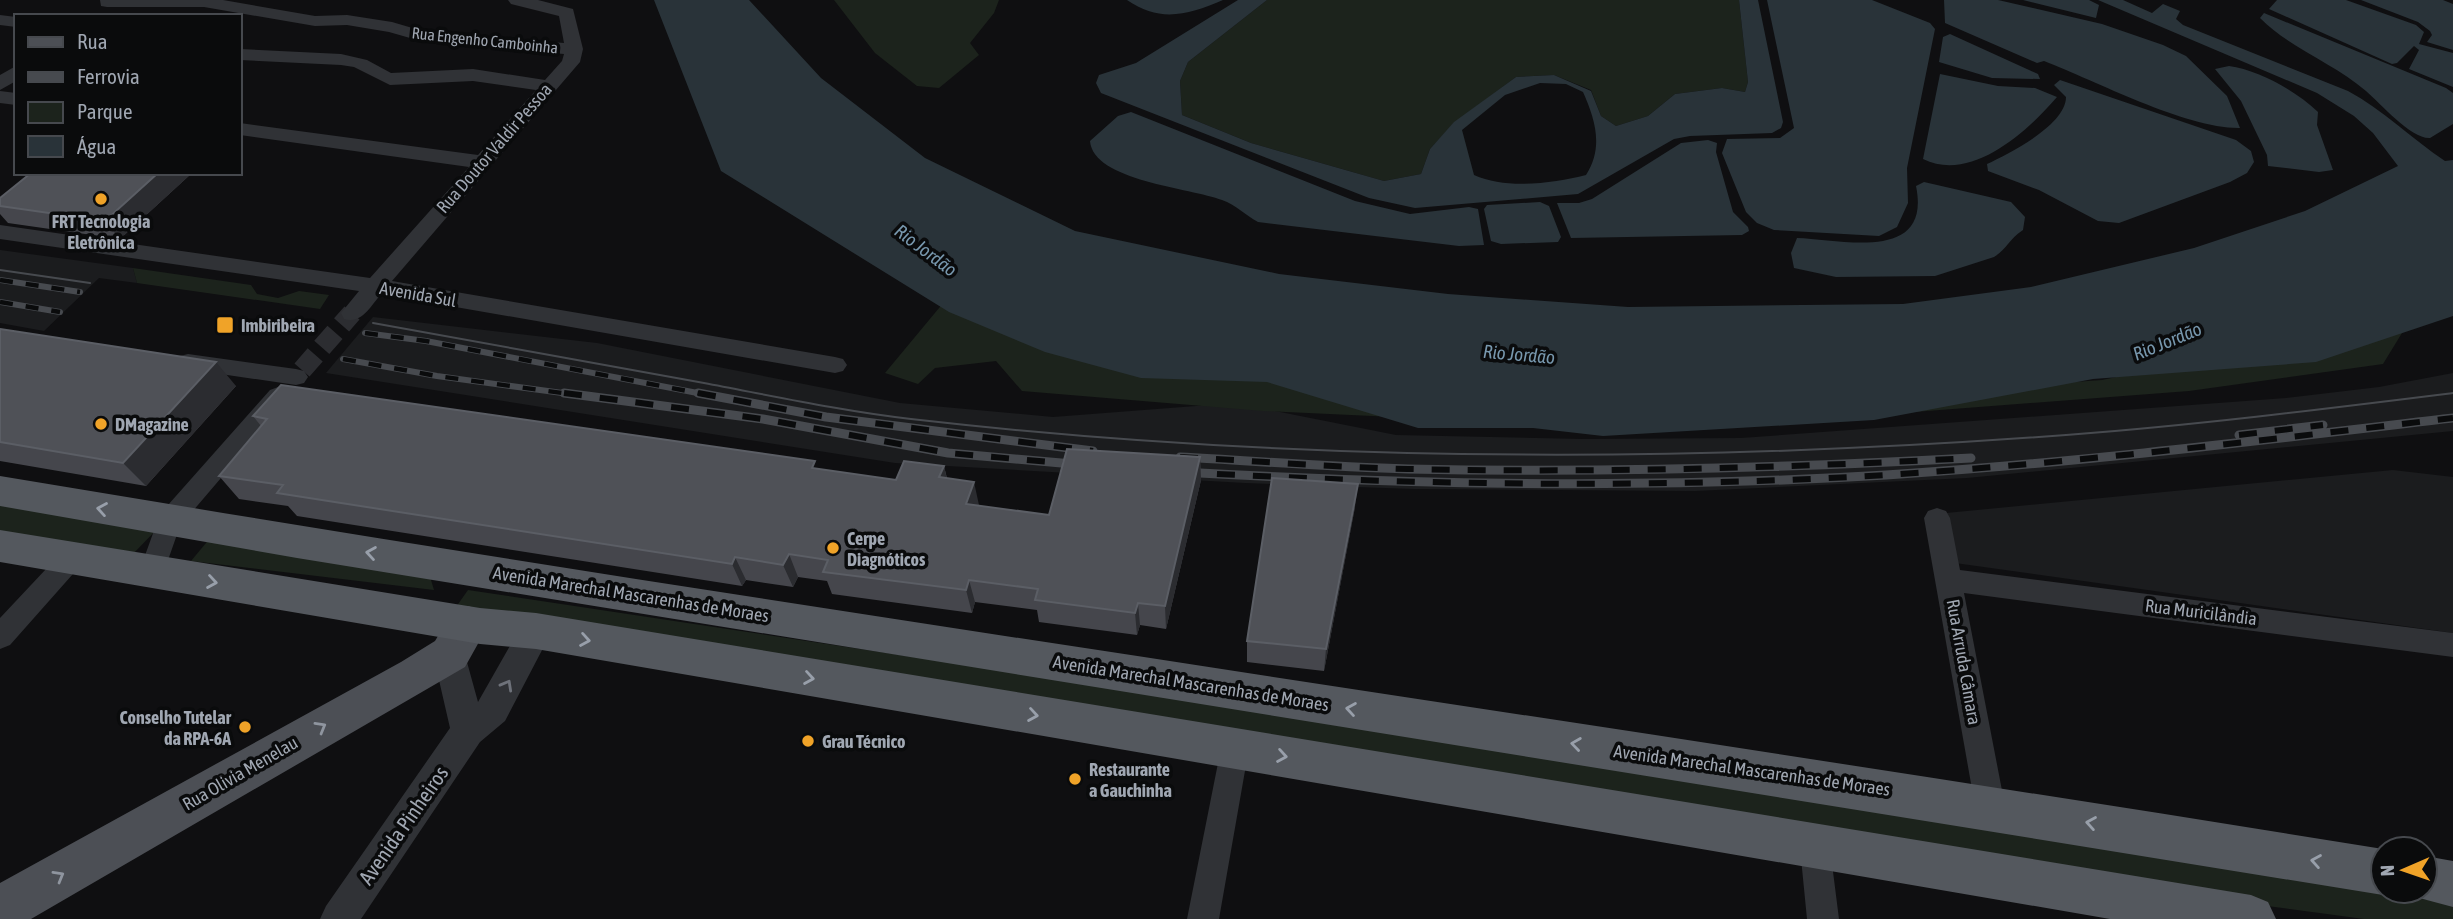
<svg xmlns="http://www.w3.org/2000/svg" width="2453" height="919" font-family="'Asap Condensed',sans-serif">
<rect width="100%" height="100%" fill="#0f0f11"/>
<!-- built -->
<path fill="#1b1c1e" d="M0,250L133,268L137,283L99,278L44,331L0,323Z
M373,317L597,343L900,403L1053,417L1235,403L1396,435L1583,439L1741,438L2286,398L2379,387L2453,373V431L1967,478L1695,491L1414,489L1245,483L895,463L326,373Z
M2393,470L2453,477V633L1955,563L1946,513Z"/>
<!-- green -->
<path fill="#1c231c" d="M834,0H999L994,13L970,43L979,55L939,88L917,86L875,53Z
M1267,0H1739L1748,82L1745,92L1722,88L1675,94L1648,116L1616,126L1601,116L1591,90L1554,75L1516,77L1454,123L1430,149L1421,174L1384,181L1251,143L1182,115L1180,81L1188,62Z
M133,268L251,285L257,294L278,298L299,291L329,295L320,309L137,283Z
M954,290L1842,399L2102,380L2413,315L2383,364L2189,391L1901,413L1459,420L1263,411L1022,391L996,361L935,368L918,384L885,373Z
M0,499L160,526L132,555L0,534Z
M211,537L428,570L434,590L191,561Z
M468,590L1219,703L2453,904V919H2364L2112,885L456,607Z"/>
<!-- water -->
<path fill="#293339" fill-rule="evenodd" d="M654,0H749L821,78L925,158L1075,231L1279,274L1448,294L1628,307L1903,304L2031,287L2194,248L2305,211L2398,166L2373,133L2354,116L2317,93L2098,0H2123L2152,13L2163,4L2180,11L2176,19L2183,25L2348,91C2382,109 2412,139 2445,161L2453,160V316L2316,362L2093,379L1874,420L1603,436L1533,428H1418L1267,382L1141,378L1045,352L949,312L721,171Z
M1127,0H1223C1188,15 1160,23 1127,0Z
M1238,0H1267L1188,62L1180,81L1182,115L1251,143L1384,181L1421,174L1430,149L1454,122L1516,77L1554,75L1591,91L1601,116L1616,126L1648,116L1675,94L1722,88L1745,92L1748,82L1739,0H1758L1783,122L1781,128L1772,133L1690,136L1674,139L1578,194L1415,208L1369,198L1101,93L1096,83L1099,75L1136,63ZM1540,83L1566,84L1583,92C1595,119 1604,147 1586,175C1553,183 1507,190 1474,175L1462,130L1505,95Z
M1767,0H1872L1930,23L1935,29L1907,168L1908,203L1897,227L1879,236L1774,230L1757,223L1746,212L1722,153L1727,139L1780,138L1794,128Z
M1944,0H1998L2102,24L2163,45L2186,56L2227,96L2240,128C2187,129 2096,81 2044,61L2037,63L1945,23Z
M2023,0H2089L2099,5L2096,18Z
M2277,0H2346L2416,25L2424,32L2419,44L2453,53V87L2409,69L2419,50L2414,46L2397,63L2392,64L2269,9Z
M2361,0H2443L2453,4V50L2427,42L2432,35L2430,31L2418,22Z
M2264,13L2446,88L2453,93V124L2430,138C2411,139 2381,104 2366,91C2334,63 2291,49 2260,18Z
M1950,34L2038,74L2040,79L1992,78L1939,62L1943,37Z
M2229,66C2259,70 2296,91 2318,112L2317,125L2333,170L2319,172L2268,166L2267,155L2241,101L2215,69Z
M1940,74L1998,86L2035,88L2057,97C2027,132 1971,183 1923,159Z
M2060,80L2236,140L2251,151L2254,162L2247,173L2230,182L2119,223L2098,221L2039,190L1988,171L1987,164C2010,153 2066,125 2066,97L2054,85Z
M1131,112L1355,201L1410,214L1469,207L1478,209L1484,245L1459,246L1258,222C1245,215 1236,205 1222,200C1191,188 1093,181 1090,141L1118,116Z
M1708,140L1717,143L1716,152L1733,212L1748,227L1749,231L1742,235L1571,238L1557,203H1579L1592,199L1681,143Z
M1924,182L2011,202L2025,217L2023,230C2008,240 2007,249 1994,257L1935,276L1836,277L1794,268L1791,253L1797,238C1840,239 1932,264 1916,186Z
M1540,202L1549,206L1561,237L1558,242L1501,244L1491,241L1484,209L1487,205Z"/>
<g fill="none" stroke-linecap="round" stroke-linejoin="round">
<!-- minor-tunnel -->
<path stroke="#2c2d31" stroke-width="20" stroke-dasharray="20 10" stroke-linecap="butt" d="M302,370L352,313"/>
<!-- minor -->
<path fill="#303236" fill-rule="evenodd" d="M100,0H223L315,16L347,15L392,22L426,32L564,43L559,16L511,4L508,0H538L573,9L583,49L580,62L392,281L835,357L843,359L847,365L843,371L835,373L381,294C370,307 362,324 344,319L341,313L359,291L0,239V225L370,278L469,167L240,135V123L478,155L536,90L473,81L390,85L354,67L341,65L240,60V49L341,54L367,60L391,73L473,69L545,80L562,61L564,54L424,42L389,32L347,25L315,26L204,7H107L101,6Z
M0,15L16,17V27L0,25Z
M16,66V81L0,90V75Z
M0,91L16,93V105L0,103Z
M188,354L296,369L304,371L308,377L304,383L296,385L180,368L176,362L180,356Z
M278,387L286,390L290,396L286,402L180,526L161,580L152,583L143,580L139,572L160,514L270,390Z
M1937,508L1946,511L1950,518L1960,570L2453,633V657L1964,593L2005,806L2000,816L1990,820L1980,816L1975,806L1924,518L1928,511Z
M71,548L80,552L84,559L80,566L10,645L0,649V618L62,552Z
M1235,735L1245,739L1249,748L1219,919H1187L1221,748L1225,739Z
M1815,834L1826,838L1830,848L1839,919H1807L1800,848L1804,838Z"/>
<!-- tertiary -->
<path fill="#303236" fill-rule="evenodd" d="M536,617L548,621L552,631L505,721L480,742L361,919H320L326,906L450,728L433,654L438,644L450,640L462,644L478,702L524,621Z"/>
<!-- primary -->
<path fill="#4c4f55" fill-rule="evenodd" d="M468,606L483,611L489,624L465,667L31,919H0V883L401,662L435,641L453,611Z"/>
<!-- trunk -->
<path fill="#54585e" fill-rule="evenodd" d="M0,476C793,609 1589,721 2383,849V891H2393L2383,895L297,558L0,506Z
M0,530L480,608L536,613L2251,895L2268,902L2276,919H2110L536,649L480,644L0,562Z
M2425,856L2453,861V907L2408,895L2406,891H2425Z"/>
<!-- tram -->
<path stroke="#474a4f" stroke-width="2" d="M0,270L90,283
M373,323C483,343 594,363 704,383C773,396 842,411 911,419C1295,463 1682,464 2066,435C2196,425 2324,409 2453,393"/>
<defs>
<path id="rail-far1" d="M0,280L80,292
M0,302L60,312
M365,333L426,341L708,395
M343,359L437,376L577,395"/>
<path id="rail" d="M564,393L763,419L948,453L1084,465
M698,393L826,417L1093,451
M2239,435L2323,425
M1180,457C1256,461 1332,467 1408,469C1596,473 1784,468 1971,458
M1181,472C1415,485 1651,489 1886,475C2076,463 2264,440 2453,418"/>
</defs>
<!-- rail-far1 casing -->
<use href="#rail-far1" stroke="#474a4f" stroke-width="6"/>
<!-- rail casing -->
<use href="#rail" stroke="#474a4f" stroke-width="9"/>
<!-- rail-far1 -->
<use href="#rail-far1" stroke="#0a0b0c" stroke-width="4.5" stroke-dasharray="13" stroke-linecap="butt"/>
<!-- rail -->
<use href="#rail" stroke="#0a0b0c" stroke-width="6" stroke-dasharray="18" stroke-linecap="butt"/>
</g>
<!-- wall -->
<path fill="#45464c" d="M31,173H192L120,239L8,223L0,214V198Z
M0,329L236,386L146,486L0,461Z
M253,416L818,469L896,480L944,466L947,478L979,505L978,506L1049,515L1200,457L1201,480L1166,629L1140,625L1137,635L1039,622L1037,610L975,602L972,613L832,594L827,581L798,577L793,587L746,580L742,586L297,516L288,506L239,499L219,476L261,426Z
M1355,507L1324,671L1247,662V641Z"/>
<!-- shaded-wall -->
<path fill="#2b2c30" d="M158,173H192L120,239L105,221Z
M216,362L236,386L146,486L123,463Z
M1200,457L1201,480L1166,629L1165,606Z
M944,466L949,489L939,477Z
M974,482L979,505L971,527L966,504Z
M1358,484L1355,507L1324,671L1326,649Z
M789,554L798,577L793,587L783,565Z
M735,557L746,580L742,586L732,564Z
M969,580L975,602L972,613L966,590Z
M1138,603L1140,625L1137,635L1135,613Z"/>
<!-- building -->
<path fill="#4f5157" stroke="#5b5e65" stroke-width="2" d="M31,173H158L105,221L0,206V198Z
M0,329L216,362L123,463L0,442Z
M281,385L815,461L812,468L896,480L904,461L944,466L939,477L974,482L966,504L1049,515L1067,449L1200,457L1165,606L1138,603L1135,613L1035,600L1038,589L969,580L966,590L823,572L828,560L789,554L783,565L735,557L732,564L277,493L283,485L219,476L267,419L253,416Z
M1272,478L1358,484L1326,649L1247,641Z"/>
<!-- one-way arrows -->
<defs><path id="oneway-chevron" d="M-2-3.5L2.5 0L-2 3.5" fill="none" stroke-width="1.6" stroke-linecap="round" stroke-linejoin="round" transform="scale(1.75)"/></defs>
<g stroke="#989faa">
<use href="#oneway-chevron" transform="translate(102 509) rotate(-170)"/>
<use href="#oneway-chevron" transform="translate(371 553) rotate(-171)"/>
<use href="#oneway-chevron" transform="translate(212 582) rotate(9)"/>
<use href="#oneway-chevron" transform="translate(585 640) rotate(10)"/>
<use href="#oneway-chevron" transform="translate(809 678) rotate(9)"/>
<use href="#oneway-chevron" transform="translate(1351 709) rotate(-171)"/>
<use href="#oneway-chevron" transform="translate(1033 715) rotate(9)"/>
<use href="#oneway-chevron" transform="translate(1576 744) rotate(-172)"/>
<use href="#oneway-chevron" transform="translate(1282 756) rotate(10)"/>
<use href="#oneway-chevron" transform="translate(2091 823) rotate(-170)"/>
<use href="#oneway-chevron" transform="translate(2316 861) rotate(-170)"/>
</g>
<use stroke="#6e727a" href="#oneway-chevron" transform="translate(507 685) rotate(-61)"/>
<g stroke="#8f959f">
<use href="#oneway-chevron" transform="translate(321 727) rotate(-30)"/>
<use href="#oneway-chevron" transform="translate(59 876) rotate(-30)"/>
</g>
<!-- markers -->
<g fill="#f0a328" stroke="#0a0b0c" stroke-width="2.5">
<circle cx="101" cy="199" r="7"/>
<rect x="216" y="316" width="18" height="18" rx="3.5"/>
<circle cx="101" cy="424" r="7"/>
<circle cx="833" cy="548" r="7"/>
<circle cx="245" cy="727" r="7"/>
<circle cx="808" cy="741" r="7"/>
<circle cx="1075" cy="779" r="7"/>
</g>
<g text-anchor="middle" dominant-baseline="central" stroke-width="7" stroke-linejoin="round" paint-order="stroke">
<!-- far-street labels -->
<g font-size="16" fill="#a0a7b2" stroke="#0a0b0c">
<text transform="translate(485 40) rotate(6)">Rua Engenho Camboinha</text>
</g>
<!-- street labels -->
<g font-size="18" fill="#a0a7b2" stroke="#0a0b0c">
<text transform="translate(494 148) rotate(-49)">Rua Doutor Valdir Pessoa</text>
<text transform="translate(418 294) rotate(10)">Avenida Sul</text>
<text transform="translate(631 594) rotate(9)">Avenida Marechal Mascarenhas de Moraes</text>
<text transform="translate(2201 612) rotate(7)">Rua Muricilândia</text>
<text transform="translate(1964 662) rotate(80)">Rua Arruda Câmara</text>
<text transform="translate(1191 683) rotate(9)">Avenida Marechal Mascarenhas de Moraes</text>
<text transform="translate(1752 770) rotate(8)">Avenida Marechal Mascarenhas de Moraes</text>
<text transform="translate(240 773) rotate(-30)">Rua Olivia Menelau</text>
</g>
<!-- poi labels -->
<g font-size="18" font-weight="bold" fill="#a0a7b2" stroke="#0a0b0c" text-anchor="start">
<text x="101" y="221" text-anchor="middle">FRT Tecnologia<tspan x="101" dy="21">Eletrônica</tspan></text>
<text x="241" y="325">Imbiribeira</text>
<text x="115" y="424">DMagazine</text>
<text x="847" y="538">Cerpe<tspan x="847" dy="21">Diagnóticos</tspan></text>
<text x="231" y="717" text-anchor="end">Conselho Tutelar<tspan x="231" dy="21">da RPA-6A</tspan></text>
<text x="822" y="741">Grau Técnico</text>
<text x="1089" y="769">Restaurante<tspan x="1089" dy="21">a Gauchinha</tspan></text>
</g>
<!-- water labels -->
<g font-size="19" font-style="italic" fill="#7797ad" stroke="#0a0b0c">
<text transform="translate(926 250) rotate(37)">Rio Jordão</text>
<text transform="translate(2167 341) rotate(-22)">Rio Jordão</text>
<text transform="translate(1519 354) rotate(5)">Rio Jordão</text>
</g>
<!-- near-street labels -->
<g font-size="21" fill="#a0a7b2" stroke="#0a0b0c">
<text transform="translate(403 825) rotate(-55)">Avenida Pinheiros</text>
</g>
</g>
<!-- legend -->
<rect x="14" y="14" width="228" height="161" fill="#0a0b0c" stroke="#46494e" stroke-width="2"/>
<rect x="28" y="37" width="35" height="10" fill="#4c4f55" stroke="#46494e" stroke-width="2"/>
<text x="77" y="49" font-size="21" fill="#a0a7b2">Rua</text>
<rect x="28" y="72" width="35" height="10" fill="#474a4f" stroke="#46494e" stroke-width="2"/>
<text x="77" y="84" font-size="21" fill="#a0a7b2">Ferrovia</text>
<rect x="28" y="102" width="35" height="21" fill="#1c231c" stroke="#46494e" stroke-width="2"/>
<text x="77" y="119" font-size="21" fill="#a0a7b2">Parque</text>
<rect x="28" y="136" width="35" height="21" fill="#293339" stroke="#46494e" stroke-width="2"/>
<text x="77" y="154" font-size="21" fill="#a0a7b2">Água</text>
<!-- north arrow -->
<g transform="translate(2404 870) rotate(268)"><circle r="33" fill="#0a0b0c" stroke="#46494e" stroke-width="2"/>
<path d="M0-5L12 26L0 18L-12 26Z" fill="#f0a328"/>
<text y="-10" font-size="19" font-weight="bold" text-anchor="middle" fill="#a0a7b2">N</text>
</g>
</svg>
